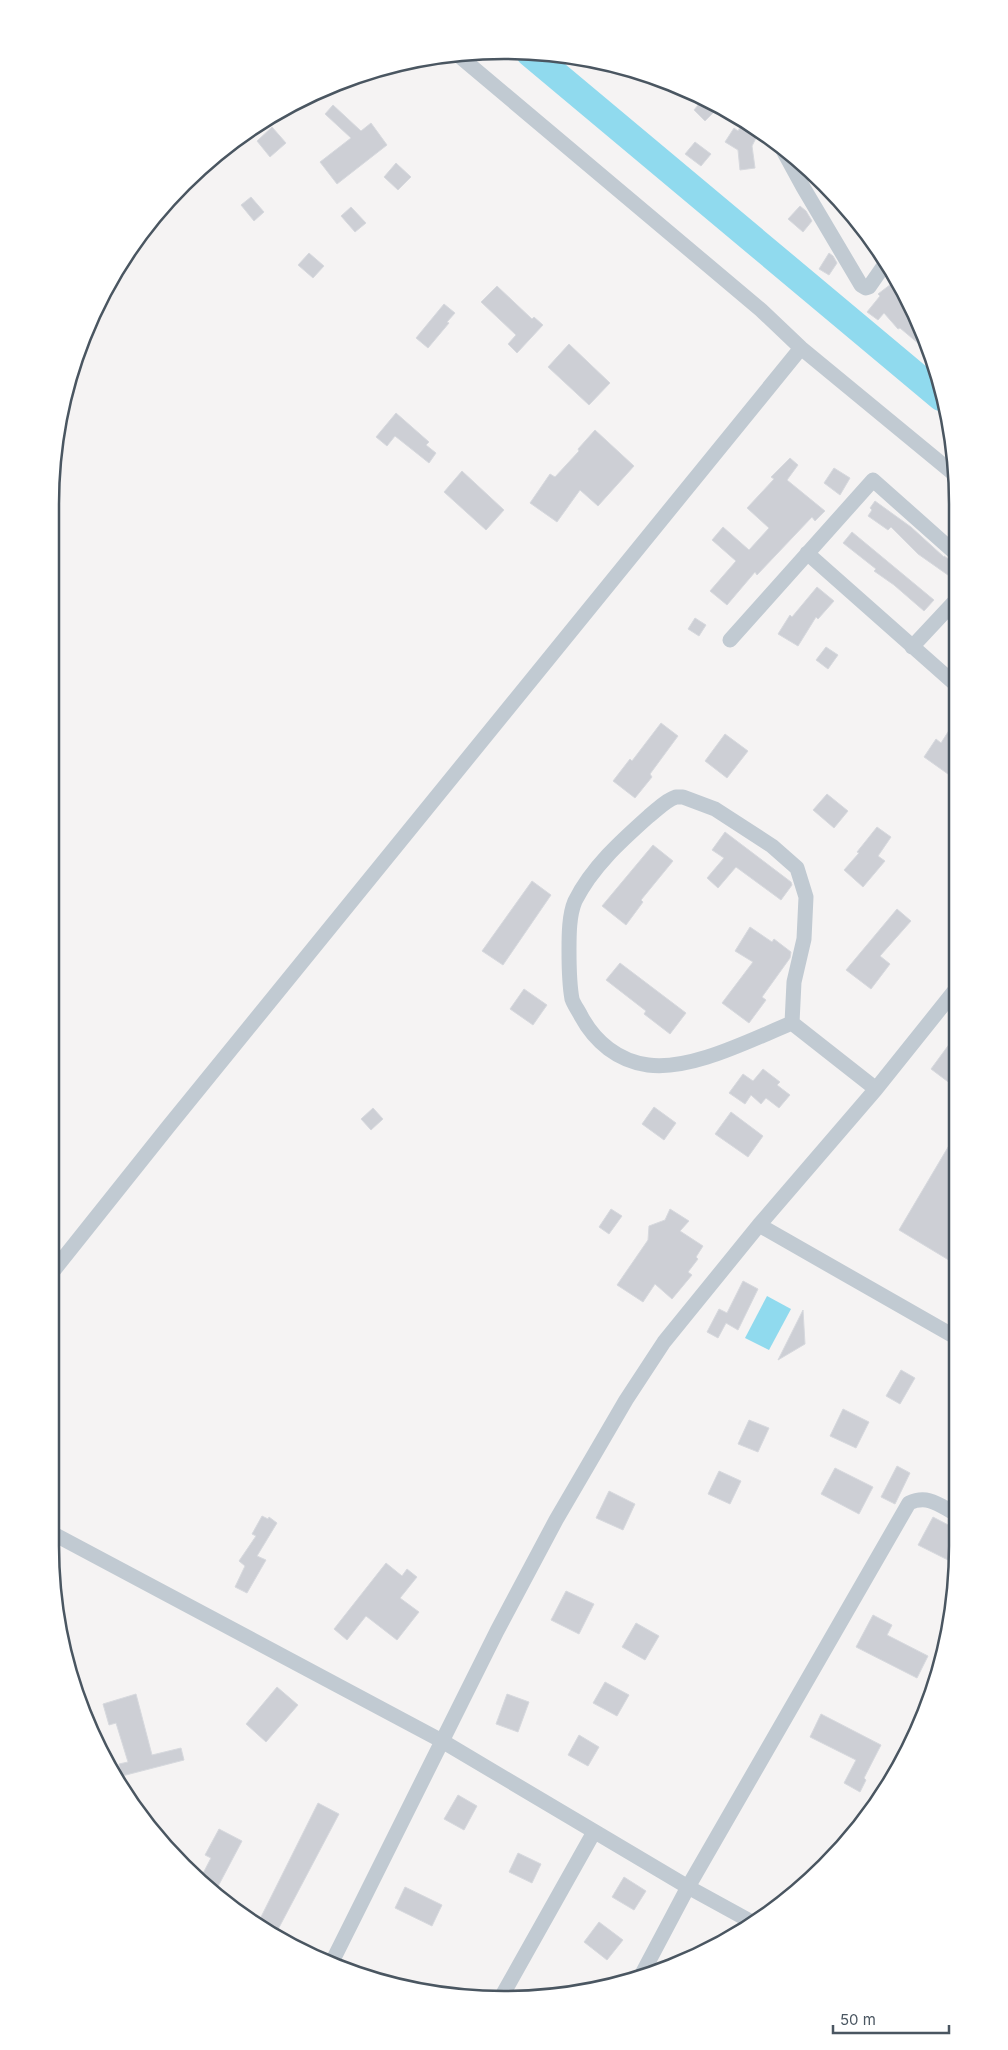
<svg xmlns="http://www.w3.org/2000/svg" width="1008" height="2050" font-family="Inter,sans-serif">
<rect width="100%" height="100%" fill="#f5f3f3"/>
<!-- water -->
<path fill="#90daee" d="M767,1296L791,1309L769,1350L745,1338Z"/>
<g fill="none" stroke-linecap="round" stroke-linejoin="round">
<!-- river -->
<path stroke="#90daee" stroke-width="28" d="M530,53L941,397"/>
</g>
<!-- building -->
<path fill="#cdcfd5" stroke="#d7d9de" d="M703,99L718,108L705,121L694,110Z
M333,105L361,131L371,123L387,145L337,184L320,162L351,138L325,114Z
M743,122L759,132L752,146L755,168L740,170L738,150L725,142L734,128L738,131Z
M272,127L286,143L270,157L257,141Z
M695,142L711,154L701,166L685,154Z
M396,163L411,177L398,190L384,177Z
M251,197L264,212L254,221L241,205Z
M800,206L806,211L812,221L803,232L788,219Z
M351,207L366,223L355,232L341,216Z
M309,253L324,266L313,278L298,265Z
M829,253L833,256L837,263L829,275L819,269Z
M895,281L924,331L925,337L919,344L900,328L898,329L884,313L878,320L867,312L880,296L878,294Z
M497,286L532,319L534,317L543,325L517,353L508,344L516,335L481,302Z
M444,304L455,313L447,322L449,323L428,348L416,338Z
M569,344L610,383L589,405L548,367Z
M396,413L429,442L426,445L436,453L429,463L395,436L387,446L376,437Z
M595,430L634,466L598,506L580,490L557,522L530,503L550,474L555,477L579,451L578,449Z
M790,458L798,465L787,480L825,511L815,521L812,517L757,575L755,572L727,605L710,591L736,561L712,540L723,527L749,550L769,528L747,508L774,479L771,477Z
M834,468L850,478L840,495L824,483Z
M462,471L504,510L486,530L444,492Z
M875,501L911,527L944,557V556L954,563L955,580L918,554L891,527L888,530L868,516L872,510L870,508Z
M852,532L934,600L924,611L894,585L874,571L876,569L843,543Z
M817,587L834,601L818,619L816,617L798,646L778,634L790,615L792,617Z
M695,618L706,625L699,636L688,629Z
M826,647L838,655L828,669L816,660Z
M955,721V779L924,757L936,739L941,743Z
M661,723L678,736L650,774L652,777L635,798L613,781L630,759L632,761Z
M725,734L748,751L727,778L705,761Z
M827,794L848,811L834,828L813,810Z
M877,827L891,837L878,856L885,861L863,887L844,870L859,853L857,852Z
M725,832L791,882L792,885L781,900L736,867L718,888L707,878L724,858L712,850Z
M653,845L673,861L641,900L643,902L626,925L602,906Z
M532,881L551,895L503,965L482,951Z
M897,909L911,921L880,956L890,964L871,989L846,970Z
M750,927L772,942L774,939L791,952L790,958L762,997L766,1000L749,1023L722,1003L753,962L735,951Z
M620,963L686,1013L670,1034L644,1014L646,1011L606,980Z
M524,989L547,1005L533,1025L510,1009Z
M956,1035V1077L951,1084L931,1069Z
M763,1069L780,1082L777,1085L790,1095L779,1108L766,1098L761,1104L751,1095L745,1104L729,1093L743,1074L753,1081Z
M654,1107L676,1123L664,1140L642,1124Z
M373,1108L383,1119L371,1130L361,1119Z
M731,1112L763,1136L748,1157L715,1134Z
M957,1132V1265L899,1230Z
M611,1209L622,1216L609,1234L599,1227Z
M670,1209L689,1221L680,1231L703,1246L696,1257L698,1259L688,1272L692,1275L672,1299L655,1284L643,1302L617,1285L648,1240L649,1226L665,1220Z
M743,1281L758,1289L738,1330L726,1323L718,1338L707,1332L719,1309L727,1313Z
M803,1310L805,1344L778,1360Z
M901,1370L915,1378L900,1404L886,1396Z
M843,1409L869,1422L856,1448L830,1436Z
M749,1420L769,1428L758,1452L738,1444Z
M897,1466L910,1473L895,1504L881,1497Z
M835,1468L873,1487L859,1514L821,1494Z
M719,1471L741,1481L730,1504L708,1494Z
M609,1491L635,1504L623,1530L596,1518Z
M262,1516L268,1519L269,1517L277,1523L257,1556L266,1560L247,1593L235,1587L245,1566L239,1561L256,1536L252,1534Z
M933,1517L958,1530L956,1564L918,1545Z
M386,1563L402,1576L407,1569L417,1577L400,1598L419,1612L397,1640L366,1616L347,1640L334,1629Z
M566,1591L594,1604L579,1634L551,1620Z
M873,1615L892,1625L887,1635L928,1656L917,1678L856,1647Z
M636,1623L659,1636L645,1660L622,1647Z
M605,1682L629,1695L617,1716L593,1703Z
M277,1687L298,1705L266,1742L246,1724Z
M136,1694L152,1755L181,1748L184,1760L122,1776L119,1764L128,1762L116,1723L109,1725L103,1704Z
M507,1694L529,1702L518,1732L496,1724Z
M821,1714L881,1745L864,1778L866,1780L860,1792L844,1783L856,1760L810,1737Z
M579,1735L599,1747L588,1766L568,1755Z
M458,1795L477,1806L464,1830L444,1819Z
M318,1803L339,1814L274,1937L257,1925Z
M219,1829L242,1841L214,1894L199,1881L211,1858L205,1855Z
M518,1853L541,1864L532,1883L509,1872Z
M624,1877L646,1891L634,1910L612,1897Z
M405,1887L442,1905L432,1926L395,1908Z
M599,1922L623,1940L607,1960L584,1942Z"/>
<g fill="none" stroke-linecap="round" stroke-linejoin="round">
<!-- street -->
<path stroke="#c1cad2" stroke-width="15" d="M458,55L761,310L801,348L954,474
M779,143L803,187L861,285L866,288L869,287L885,264
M807,553L955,684
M730,640L873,480L954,552
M912,647L955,601
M676,797H683L715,809L772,846L797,868L806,897L804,939L794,982L792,1023C752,1039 692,1071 648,1065C618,1061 595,1042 581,1016C578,1010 574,1005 572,999C569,983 569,966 569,950C569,935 569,915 575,901C592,867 621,841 649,816C658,809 666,800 676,797Z
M792,1023L876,1089
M759,1225L957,1338
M50,1275L168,1127L801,348
M50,1532L442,1741L688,1887L750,1921
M333,1960L497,1631L556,1520L626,1400L664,1342L759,1225L876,1089L956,989
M643,1972L688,1887L909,1503C929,1494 940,1506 958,1515
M503,1994L594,1832"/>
</g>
<!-- crop -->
<path d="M0 0H1008V2050H0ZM504 59H504A445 445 0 0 1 949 504V1546A445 445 0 0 1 504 1991H504A445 445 0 0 1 59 1546V504A445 445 0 0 1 504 59Z" fill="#fff" fill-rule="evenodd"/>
<path fill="none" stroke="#4a5661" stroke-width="2.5" d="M504 59H504A445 445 0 0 1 949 504V1546A445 445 0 0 1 504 1991H504A445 445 0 0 1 59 1546V504A445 445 0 0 1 504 59Z"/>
<!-- scale -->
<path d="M833 2025v8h116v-8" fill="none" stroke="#4a5661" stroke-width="2.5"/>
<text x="840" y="2025" font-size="15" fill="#4a5661" stroke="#ffffff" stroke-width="4" paint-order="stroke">50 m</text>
</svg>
